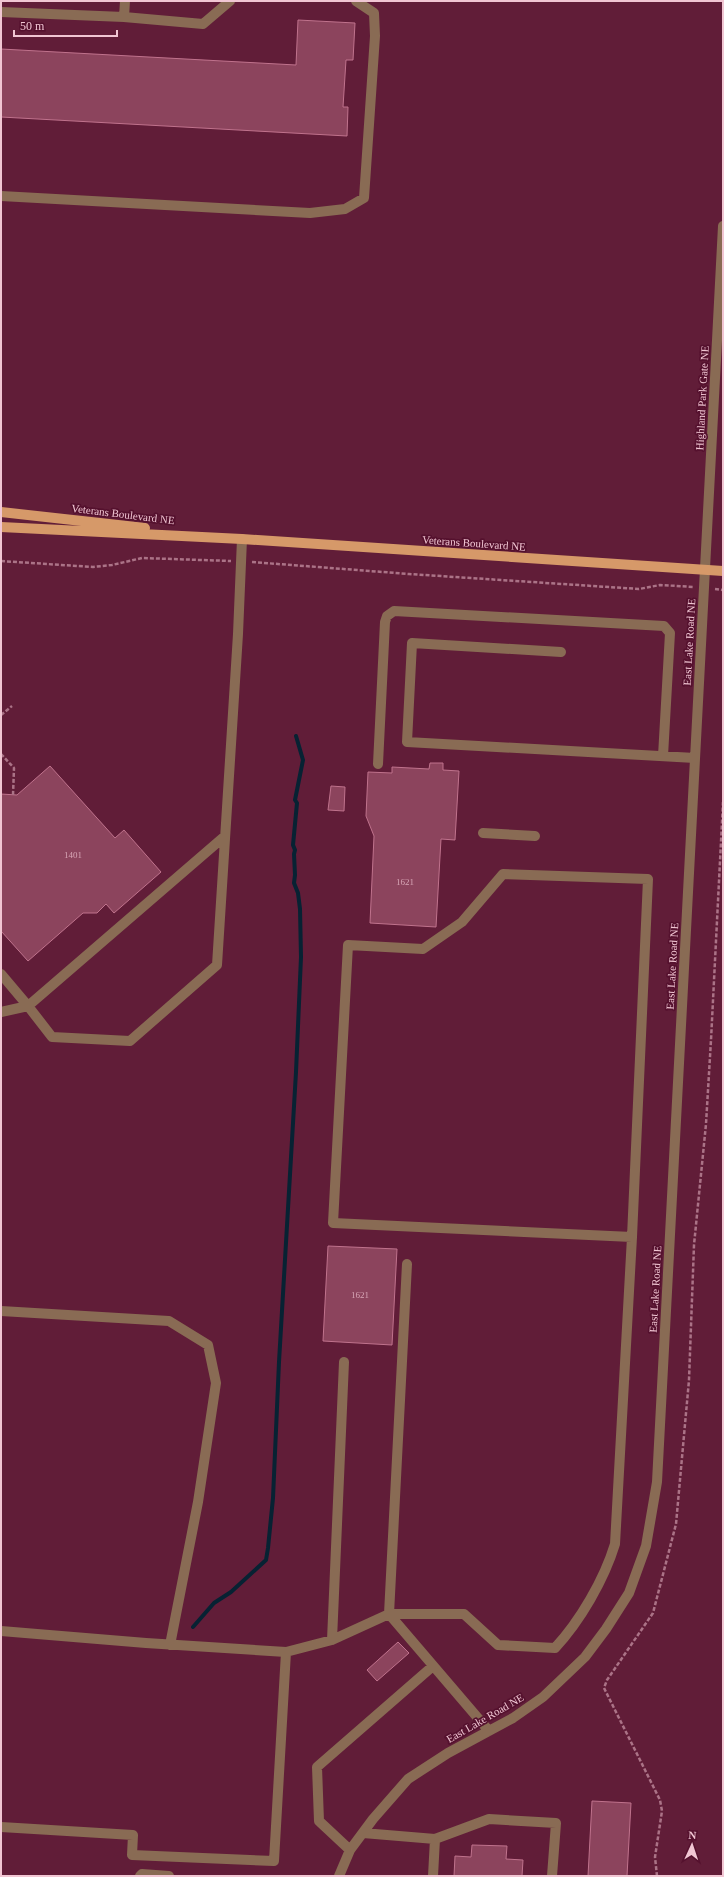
<svg xmlns="http://www.w3.org/2000/svg" width="724" height="1877" font-family="'Times New Roman',serif">
<rect width="100%" height="100%" fill="#611d38"/>
<g fill="none" stroke-linecap="round" stroke-linejoin="round">
<!-- stream -->
<path stroke="#072233" stroke-width="4" d="M193,1627L214,1603L231,1592L266,1560L268,1548L273,1498L279,1362L296,1072L301,957L300,909L298,893L294,883L295,875L294,854L295,850L293,845L297,803L295,800L303,760L296,736"/>
</g>
<!-- building -->
<path fill="#8c445d" stroke="#c0738d" d="M298,20L355,23L353,60H346L343,107H348L347,136L1,117V49L296,65Z
M430,763H443V770L459,771L455,840L441,839L436,927L370,923L374,836L366,816L368,772L392,773V767L429,769Z
M50,766L115,838L124,830L161,872L114,913L106,904L97,913H83L28,961L1,931V794L17,795Z
M331,786L345,787L344,811L328,810Z
M328,1246L397,1249L392,1345L323,1341Z
M398,1642L409,1653L377,1681L367,1670Z
M592,1801L631,1803L627,1876H588Z
M472,1845L507,1846L506,1859L523,1860L522,1876H454L455,1856L471,1857Z"/>
<g fill="none" stroke-linecap="round" stroke-linejoin="round">
<!-- path -->
<path stroke="#ab7387" stroke-width="2.5" stroke-dasharray="4 2" stroke-linecap="butt" d="M1,561L93,567L112,565L142,558L231,561
M252,562L409,574L639,589L660,585L694,587
M715,589L723,590
M1,715L12,706
M1,754L14,768L13,795
M657,1876L655,1857L662,1811L660,1800L604,1688L607,1680L653,1613L676,1524L689,1380L694,1245L706,1124L711,1040L723,802"/>
<!-- minor -->
<path stroke="#896b54" stroke-width="10" d="M1,12L124,17L203,24L230,1
M124,17L125,1
M1,196L310,213L345,209L364,198L375,36L374,13L356,1
M561,652L412,643L407,742L695,758
M378,764L385,622L387,616L394,611L664,626L670,633L663,756
M483,833L535,836
M1,974L28,1006L225,836
M1,1012L28,1006L52,1037L130,1041L217,965L238,634L242,539
M1,1311L169,1321L208,1345L216,1383L198,1502L170,1645
M1,1631L146,1643L286,1652L332,1640L389,1614L407,1264
M332,1640L344,1362
M489,1731L389,1614H464L498,1645L555,1648C580,1621 604,1580 615,1544L632,1237L648,879L503,874L462,922L423,949L348,945L333,1223L632,1237
M1,1827L133,1835L132,1855L274,1861L286,1652
M363,1833L435,1839
M350,1850L319,1821L317,1767L433,1666
M140,1876L142,1874L169,1876
M339,1876L350,1850L373,1819L408,1779L448,1753L513,1718L543,1697L585,1657L606,1629L629,1593L646,1546L657,1482L723,226
M433,1876L435,1839L489,1819L556,1823L552,1876"/>
<!-- major -->
<path stroke="#d69969" stroke-width="10" d="M1,512L145,528
M1,527L242,539L723,571"/>
</g>
<g text-anchor="middle" dominant-baseline="central" stroke-width="3.5" stroke-linejoin="round" paint-order="stroke">
<!-- number labels -->
<g font-size="9" fill="#d8a6b6">
<text x="73" y="855">1401</text>
<text x="405" y="882">1621</text>
<text x="360" y="1295">1621</text>
</g>
<!-- street labels -->
<g font-size="11" fill="#f1c6d3" stroke="#55112e">
<text transform="translate(702 398) rotate(-87)">Highland Park Gate NE</text>
<text transform="translate(123 514) rotate(7)">Veterans Boulevard NE</text>
<text transform="translate(474 543) rotate(4)">Veterans Boulevard NE</text>
<text transform="translate(689 642) rotate(-87)">East Lake Road NE</text>
<text transform="translate(672 966) rotate(-87)">East Lake Road NE</text>
<text transform="translate(655 1289) rotate(-87)">East Lake Road NE</text>
<text transform="translate(485 1718) rotate(-30)">East Lake Road NE</text>
</g>
</g>
<!-- border -->
<rect width="724" height="1877" fill="none" stroke="#f1c6d3" stroke-width="4"/>
<!-- north arrow -->
<g transform="translate(692 1845) rotate(3)" stroke="#55112e" stroke-width="3" paint-order="stroke">
<path d="M0-3L7 15L0 10L-7 15Z" fill="#f1c6d3"/>
<text y="-6" font-size="11" font-weight="bold" text-anchor="middle" fill="#f1c6d3">N</text>
</g>
<!-- scale -->
<path d="M14 30v6h103v-6" fill="none" stroke="#f1c6d3" stroke-width="2"/>
<text x="20" y="30" font-size="12" fill="#f1c6d3" stroke="#55112e" stroke-width="3" paint-order="stroke">50 m</text>
</svg>
